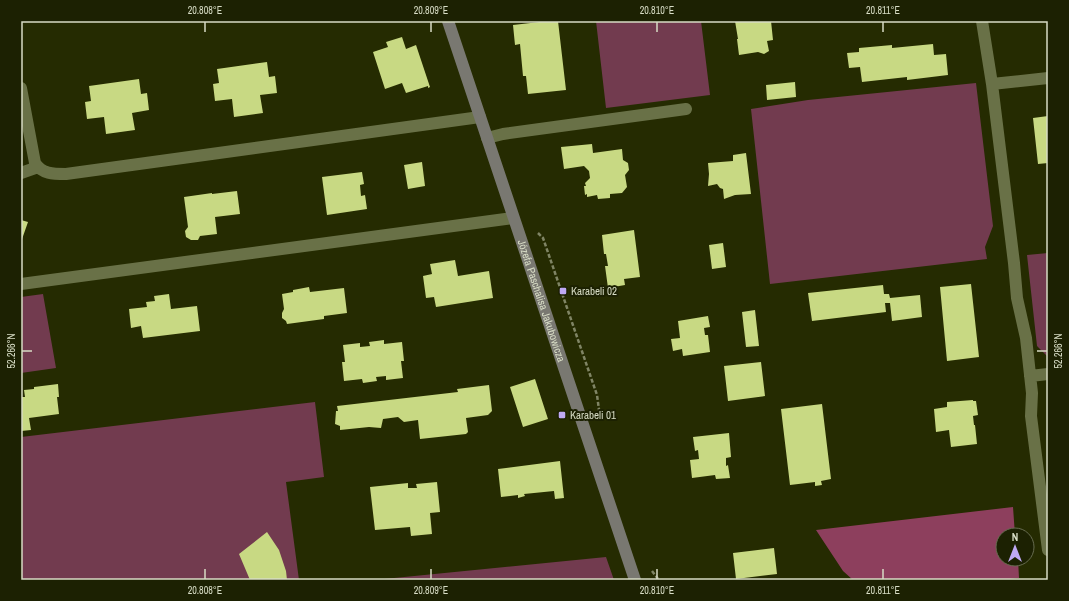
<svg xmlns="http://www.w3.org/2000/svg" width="1069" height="601" font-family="'Archivo Narrow',sans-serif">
<rect width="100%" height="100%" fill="#252b01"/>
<!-- green -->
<path fill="#723b4f" d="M596,21H701L710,95L606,108Z
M976,83L993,226L985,247L987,259L770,284L751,109L808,100Z
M1048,253V357L1037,346L1027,255Z
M43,294L56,368L21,373V297Z
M315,402L324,477L286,482L299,580H21V437Z
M606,557L614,580H374Z"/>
<!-- forest -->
<path fill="#8d3f5d" d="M1013,507L1015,535H1003V559H1018L1019,578L1002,580H853L843,571L816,530Z"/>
<!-- building -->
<path fill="#c8d983" d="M548,21H558L566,90L528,94L526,76H523L520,44L515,45L513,25Z
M735,21H771L773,40L767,41L769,51L764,54L758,52L739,55L737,39H738Z
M402,37L406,49L416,45L430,87L428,88V86L406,93L402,83L385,89L373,52L388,47L386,42Z
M933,44L934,55L946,54L948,75L907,80V77L862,82L860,67L849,68L847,53L859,52V48L892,45V48Z
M267,62L269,77L275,76L277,93L260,95L263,113L234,117L232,99L215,101L213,84L219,83L217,69Z
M139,79L141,94L147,93L149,110L132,113L135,130L106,134L104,117L87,119L85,102L91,101L89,86Z
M795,82L796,97L767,100L766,85Z
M1048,116V163L1038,164L1033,118Z
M592,144L593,153L622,149L623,160L628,163L629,170L625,175L627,187L622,193L610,194V198L598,199L597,195L587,197V194L585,195L584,186H586L585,183L590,178L589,171L584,166L564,169L561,147Z
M746,153L751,194L735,195L724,199L723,189L720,188L717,184L708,186L709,174L708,163L733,161V155Z
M422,162L425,186L408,189L404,165Z
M362,172L364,184L360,185L361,196L365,195L367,209L327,215L322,177Z
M237,191L240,214L215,217L217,234L200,236L198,240H191L186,237L185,231L188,227L184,197L212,193V194Z
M21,220L28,222L21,242Z
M634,230L640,277L624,279L625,285L608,288L605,266H608L606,254H604L602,235Z
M723,243L726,267L712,269L709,245Z
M455,260L458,276L489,271L493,298L436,307L434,297L426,298L423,276L432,274L430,264Z
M971,284L979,357L947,361L940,287Z
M883,285L884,294H889L890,298L920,295L922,317L892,321L890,303H885L886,312L812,321L808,293Z
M309,287L310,292L344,288L347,313L324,316V319L287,324L286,321L282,318V313L284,309L282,294L293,292V290Z
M169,294L171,309L197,306L200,331L143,338L141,326L131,328L129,309L147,307L146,302L155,301L154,296Z
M755,310L759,346L746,347L742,312Z
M708,316L710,327L704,328L705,335H708L710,352L683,356L682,349L673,351L671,339L680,338L678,321Z
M384,340V344L402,342L404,361H401L403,378L386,380V376L376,377L377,381L363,383L362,379L344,381L342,362H345L343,345L360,343V347L370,346L369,342Z
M761,362L765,396L728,401L724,366Z
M535,379L548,419L523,427L510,387Z
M58,384L59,397H57L59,414L29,418L31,430L21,431V397H25L24,390L34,389V387Z
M489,385L492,411L488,415L466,418L468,432L466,434L420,439L418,420L404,422L398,417L383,419L381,428L369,427L340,430V426L335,424L336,411H338L337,406L458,392L457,389Z
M973,400V401H976L978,415L973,416L974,425H975L977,444L951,447L949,430L936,432L934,409L947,407V402Z
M822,404L831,479L821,481L822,485L815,486V482L790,485L781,409Z
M729,433L731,457L726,458V466L728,465L730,478L716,479L715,475L692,478L690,460L699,459L698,450L695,451L693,437Z
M560,461L564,498L555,499L554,491L524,494L525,496L518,498V495L501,497L498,469Z
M437,482L440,512L430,513L432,534L411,536L410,527L375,530L370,487L408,483V488H417L416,484Z
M267,532L279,550L286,571L287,580H250L239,554Z
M774,548L777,574L736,579L733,553Z"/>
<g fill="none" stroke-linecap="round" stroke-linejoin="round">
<!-- path -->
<path stroke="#808565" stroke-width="2.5" stroke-dasharray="4 2" stroke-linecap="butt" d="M538,233L543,238L597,395L600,417
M652,571L659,580"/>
<!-- lane -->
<path stroke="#697147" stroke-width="12" d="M21,88L35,163C42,174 53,174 66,174L480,117
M487,138L503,134L686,109
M21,173L38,167
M21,284L513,218"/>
<!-- street -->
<path stroke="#697147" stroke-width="12" d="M982,21L992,84
M1048,78L992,84L1014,263L1017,298L1026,338L1032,393L1031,416L1048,550
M1030,376L1048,374"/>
<!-- secondary -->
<path stroke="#797871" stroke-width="12" id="s1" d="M448,21L635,580"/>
</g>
<!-- ticks -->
<path fill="none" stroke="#d7dcc5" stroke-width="1.5" d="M205,22V32M431,22V32M657,22V32M883,22V32M22,351H32M1037,351H1047M205,569V579M431,569V579M657,569V579M883,569V579"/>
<!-- markers -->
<g fill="#bfa9f4" stroke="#1c2102" stroke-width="1.5">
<rect x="559" y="287" width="8" height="8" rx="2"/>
<rect x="558" y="411" width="8" height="8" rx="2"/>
</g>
<g text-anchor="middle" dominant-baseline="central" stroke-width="4" stroke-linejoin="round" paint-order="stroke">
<!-- poi labels -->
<g font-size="11" fill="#d7dcc5" stroke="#1c2102" text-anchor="start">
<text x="571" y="291">Karabeli 02</text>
<text x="570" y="415">Karabeli 01</text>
</g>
<!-- street labels -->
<g font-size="11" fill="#d7dcc5" stroke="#1c2102">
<text stroke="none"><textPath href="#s1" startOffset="295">Józefa Paschalisa Jakubowicza</textPath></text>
</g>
</g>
<!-- border -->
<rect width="1069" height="601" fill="none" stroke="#1c2102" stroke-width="44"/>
<!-- north arrow -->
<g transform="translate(1015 547)"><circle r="19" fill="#1c2102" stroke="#676c50"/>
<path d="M0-3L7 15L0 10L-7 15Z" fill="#bfa9f4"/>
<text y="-6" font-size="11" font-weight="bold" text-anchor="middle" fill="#d7dcc5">N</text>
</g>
<rect x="22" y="22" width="1025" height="557" fill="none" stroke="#d7dcc5" stroke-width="1.5"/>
<g font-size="10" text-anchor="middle" fill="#d7dcc5">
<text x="205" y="14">20.808°E</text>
<text x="431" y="14">20.809°E</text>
<text x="657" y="14">20.810°E</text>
<text x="883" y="14">20.811°E</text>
<text transform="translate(11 351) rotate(-90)" y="4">52.266°N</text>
<text transform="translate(1058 351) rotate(-90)" y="4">52.266°N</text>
<text x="205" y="594">20.808°E</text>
<text x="431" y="594">20.809°E</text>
<text x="657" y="594">20.810°E</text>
<text x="883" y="594">20.811°E</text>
</g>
</svg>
